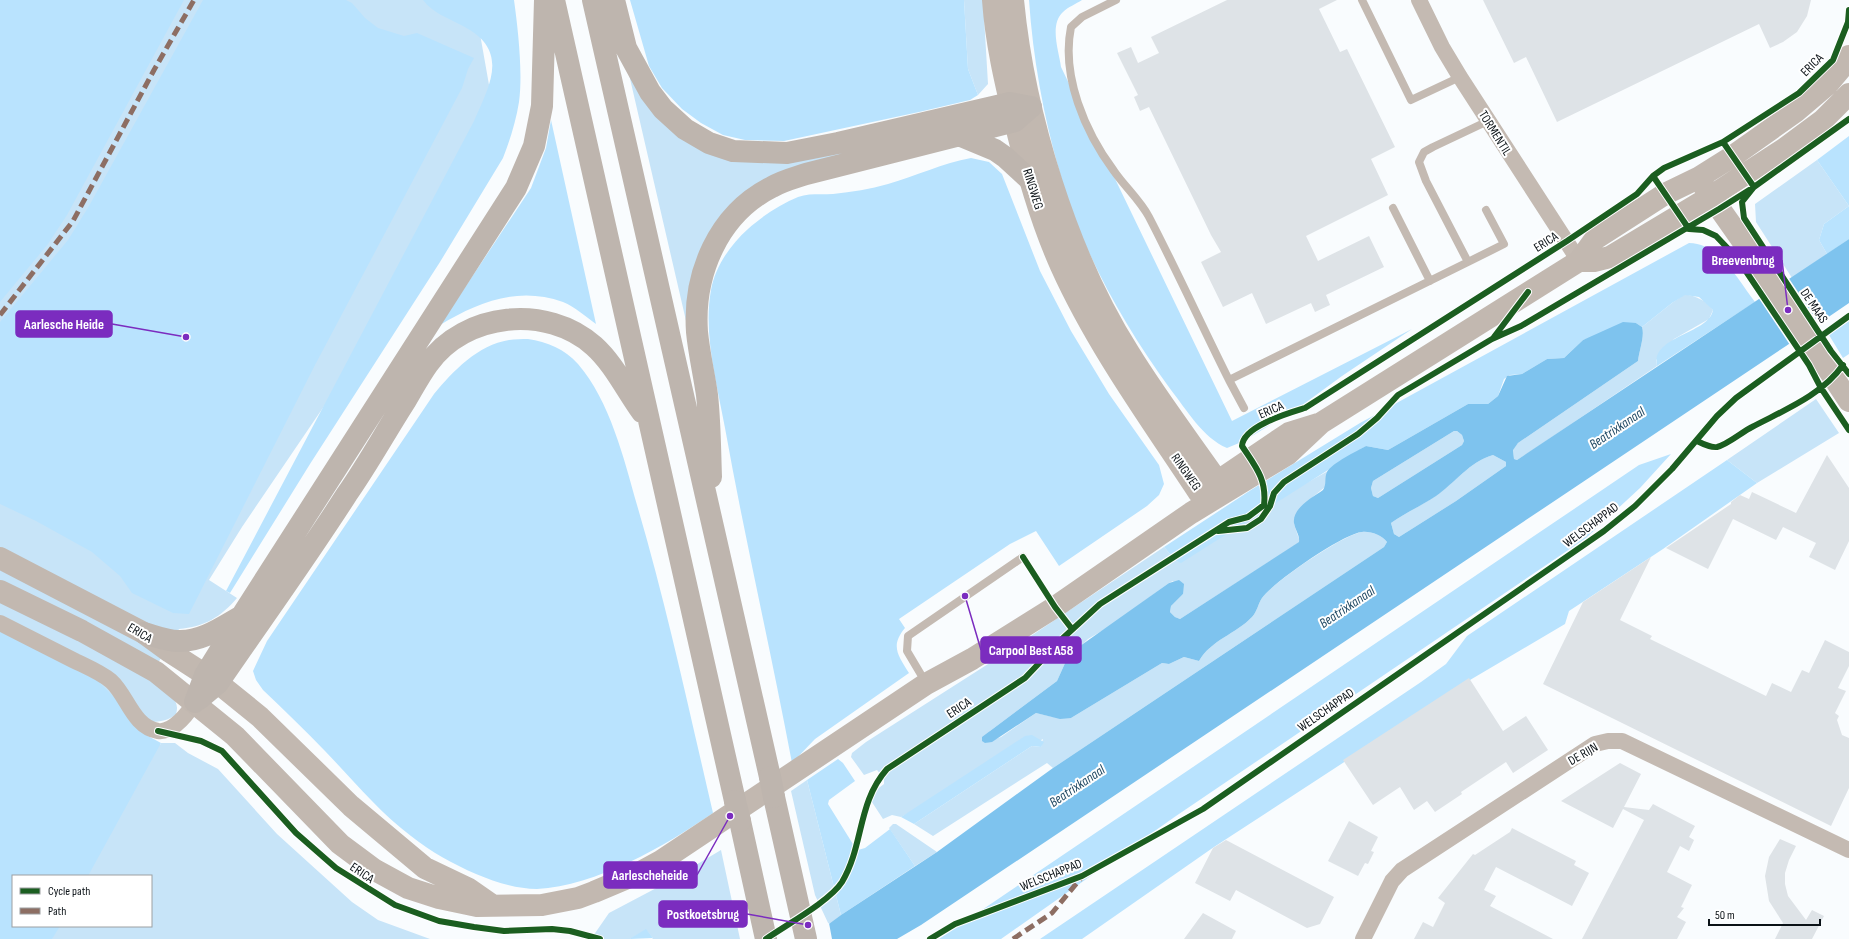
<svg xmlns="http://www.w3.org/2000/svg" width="1849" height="939" font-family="'Sofia Sans Condensed',sans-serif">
<rect width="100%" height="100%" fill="#f9fcfe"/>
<!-- green -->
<path fill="#c7e4f8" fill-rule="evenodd" d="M0,0H474L500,147L242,527L209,580L237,598C221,617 204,627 179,629L148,679C160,688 182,696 176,714C164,726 138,721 122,721L160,745L161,743H175L188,753L218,769L277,834L352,902L378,920L430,939H0ZM13,876H151V926H13Z
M964,0H983L988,84L978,95L968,69Z
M628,70L726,152L943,122L733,209L690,338Z
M1817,160L1849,206L1824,224L1819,240L1827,254L1792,278L1756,222L1755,204Z
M1685,294C1697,297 1706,300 1713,310L1709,319L1674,339L1656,360L1657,366L1537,447L1517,460L1514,459L1513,449L1518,443L1638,361C1639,351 1645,336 1642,327L1672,303Z
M1816,399L1839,433L1757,483L1727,460Z
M1454,431H1457L1462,435L1464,441L1462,445L1378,498L1373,496L1371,488L1373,481Z
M1493,455L1506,462V466L1456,501L1399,537L1394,534L1391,523C1405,513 1421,506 1435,496C1455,483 1469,462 1493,455Z
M1328,471L1325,487L1309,500L1294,524L1300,542L1180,619L1175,617L1170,612L1171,606L1183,594L1173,581L1169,583L1110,626L1088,639L1066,661L1057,681L990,731L985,743L1001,737L1036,713L1053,717L1071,718L1162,663L1169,664L1184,657L1199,661C1211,640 1236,634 1252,617C1257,612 1258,604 1262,598C1272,583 1344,534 1362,532C1370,531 1382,535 1387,542L1384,547L1053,768L1047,763L933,836L914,824L1032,746L1041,747L1043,739L901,817L892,815L883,819L868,796L884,784V779L877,770L864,775L851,757L852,753L866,742L1010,650L1164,547L1176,561L1181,562L1303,485Z
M807,780L841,915L829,925L815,895L791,791Z
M893,824H896L937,852L915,866L889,828Z
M721,850L740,939H652L653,938L646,930L630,939H591L609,913L664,884Z"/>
<!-- forest -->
<path fill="#b9e3fe" d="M0,0H184L67,215L48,244L0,302Z
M203,0H346L352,3L365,18L378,28L404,36L417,33L474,58L468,69L462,88L315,365L189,614L173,613L132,593L120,576L92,552L36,521L0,504V322L68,240L89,206Z
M423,0H514C518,29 523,73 519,102C516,121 510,140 503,158L440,262L310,464L230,593L226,591L474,121C491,83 510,49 461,25C446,17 433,13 423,0Z
M630,0H964L968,69L978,95L970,100L919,112L784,141L745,140L723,135L701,123L682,109L662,88L649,66Z
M1029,0H1082C1076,4 1068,7 1063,12C1049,25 1059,51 1061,67L1232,421L1412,329L1342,376L1301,406L1244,441L1227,448C1203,438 1186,409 1171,390C1130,334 1096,275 1071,210C1066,197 1063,183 1059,170C1043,114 1033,58 1029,0Z
M551,120L596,324C586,317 575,307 563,302C518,286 478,302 440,325L531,188L546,148Z
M1849,136V206L1817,160Z
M971,158L989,162L1002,174L1040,271L1071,331L1109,394L1159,465L1164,484L1159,495L1147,506L1059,566L1036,531L1010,544L899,619L905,628C890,646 898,655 909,673L815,739L792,763C771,651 745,540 725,428C717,384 703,334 711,290C715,267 730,245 748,229C761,217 781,204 798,197C809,193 821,195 833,194C852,192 870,189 888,184C916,176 943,163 971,158Z
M1849,206V239L1827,254L1819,240L1824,224Z
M1689,243C1719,243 1738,280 1755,302L1657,366C1650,336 1709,334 1713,310L1699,297L1685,295L1672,303L1642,327L1636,323L1583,340L1564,358L1547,359L1522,374L1510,375L1504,379L1498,396L1488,404H1468L1388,450L1366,446L1181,563L1176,561L1164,547L1251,490L1360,423Z
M1849,321V354L1843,358L1829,335Z
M528,339C547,342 565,349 578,364C610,401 624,459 637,505C667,607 689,710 713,813C665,846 596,886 537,889C516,889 495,882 476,874C453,864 431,852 411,836C379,812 353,780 325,751C305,730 284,710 263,690L256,680L253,671L267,641L434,394C453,371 478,345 509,340C515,339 522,339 528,339Z
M1671,454L1640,488L1586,538L1176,816L1001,939H939L1639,465Z
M1727,460L1757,483L1663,549L1569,611L1565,624L1470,680L1214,847L1082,939H1040L1421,682L1446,664L1467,636Z
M0,631L98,681L115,698L148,736L161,743L88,876H13V926H60L52,939H0Z
M1032,735L1044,742L1041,747L1032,746L914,824L901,817L1025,736Z
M838,759L843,763L855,781L829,800L828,804L856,849L858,850L865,848L890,829L915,866L841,915L807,780Z
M646,929L653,938L630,939L631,938Z"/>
<!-- water -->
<path fill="#7ec3ee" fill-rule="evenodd" d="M1849,239V303L1786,346L921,925L897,939H809L841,915L937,852L1053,768L1384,547L1387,542C1382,535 1370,531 1362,532C1344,533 1272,583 1262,598C1258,604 1257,612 1252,617C1236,634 1211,640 1199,661L1184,657L1169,664L1162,663L1071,718L1060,719L1036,713L992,742L985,743L982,741V737L990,731L1057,681L1066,661L1073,651L1169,583L1179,580L1184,584L1183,594L1171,606L1170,612L1175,617L1180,619L1299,542C1300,535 1295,530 1294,523C1292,508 1313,497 1323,490C1327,484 1324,478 1327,472C1332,463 1357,451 1366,446L1388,450L1468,404H1488L1498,396L1507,376L1522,374L1547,359L1564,358L1583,340L1623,322L1636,323L1642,327C1645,336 1639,351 1638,361L1518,443L1513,450L1514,459L1517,460ZM1454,431H1457L1462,435L1464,441L1462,445L1378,498L1373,496L1371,488L1373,481ZM1493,455L1506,462V466L1456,501L1399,537L1394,534L1391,523C1405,513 1421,506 1436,496C1455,483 1469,462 1493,455Z"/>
<!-- pier -->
<path fill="#f9fcfe" d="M1788,277L1820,325L1790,345L1758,297Z
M829,923L832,939H807L808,937Z"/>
<!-- building -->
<path fill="#dee3e7" d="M1227,0H1337L1319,9L1340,52L1347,49L1395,147L1371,159L1388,195L1306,236L1318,261L1369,236L1384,267L1326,295L1330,305L1315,312L1311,303L1266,324L1252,293L1223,307L1201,262L1221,252L1211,235L1149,107L1140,111L1134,97L1138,95L1117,53L1131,47L1138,63L1159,53L1151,37Z
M1483,0H1811L1807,16L1797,32L1783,42L1770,48L1759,24L1557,122L1526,57L1514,63Z
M1827,455L1849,488V541L1835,570L1809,557L1816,543L1783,527L1776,540L1733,519L1708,569L1666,548L1731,504V502L1740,495L1749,499L1752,492L1796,513Z
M1651,557L1620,620L1652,636L1650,639L1766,696L1772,683L1791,692L1802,670L1809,673L1825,640L1849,652V666L1838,688L1846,691L1835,713L1839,716L1837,720L1842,735L1849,738V788L1831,826L1543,684L1583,602Z
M1469,678L1503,731L1526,716L1548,750L1513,773L1506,762L1461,792L1462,794L1435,812L1427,801L1414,810L1400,787L1373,805L1343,760Z
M1620,763L1641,774L1624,807L1649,810L1653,804L1695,826L1689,837L1694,840L1689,851L1680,846L1667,872L1692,885L1681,907L1684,908L1677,917L1686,922L1677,939H1582L1644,820L1623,809L1613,828L1561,801Z
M1349,821L1378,837L1371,851L1374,852L1368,864L1365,863L1358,876L1328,861Z
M1512,828L1576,861L1574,865L1589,873L1572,906L1496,867L1484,890L1496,896L1490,906L1553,939H1414L1423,922L1433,927L1445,903L1438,898L1473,854L1475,855L1510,832Z
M1780,839L1796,846L1789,860L1785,873V884L1788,896L1806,920L1812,910L1824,916L1812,939H1775L1783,923L1769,901L1765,876L1769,857Z
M1226,840L1334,897L1320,924L1307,928L1236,890L1230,901L1195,883L1213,848Z
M1203,913L1236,931L1232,939H1184Z"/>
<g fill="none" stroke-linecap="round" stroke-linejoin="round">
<!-- lane -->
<path stroke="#c4bab2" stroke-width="8" d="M1116,0L1082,17L1071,27C1061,76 1085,132 1114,171C1125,187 1140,200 1149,217C1177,271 1202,326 1229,380L1468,262L1426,181L1419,162L1424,152L1433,147L1488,121
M1362,0L1411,100L1460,77
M1393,208L1430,281
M1468,262L1504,244L1486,210
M1229,380L1244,408
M926,683L907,651L908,636L1023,557"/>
<!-- street -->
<path stroke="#c4bab2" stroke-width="16" d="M1419,0L1442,47L1460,77L1579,261
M0,623C24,635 49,648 73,660C85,666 100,672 111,681C127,695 133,727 158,731C173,733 188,713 195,702
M1363,939L1392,881L1402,870L1595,744L1608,741H1622L1849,850"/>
<!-- secondary -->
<path stroke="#c2b8b0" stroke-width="22" d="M993,0C996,42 1005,81 1015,122C1027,171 1040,219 1061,266C1097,346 1151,420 1199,493L1216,497
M1013,0C1024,115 1067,255 1129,353C1156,397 1188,439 1218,482L1216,497
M1703,185L1758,263L1849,401
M1579,261H1594L1610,257L1710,197L1784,149L1823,120L1849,94
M1212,485L1289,433L1318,424
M0,558L144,633L170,652L218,683L260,717L351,806L425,868L469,889L492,905
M0,591L82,631L156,672L235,736L340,844L375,870L408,888L439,898L477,906L542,905L578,898L594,892L639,873L661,861L926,684L972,659L1055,607L1191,513L1288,454L1321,423L1579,261L1595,239L1665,194L1698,178L1733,156L1795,112L1828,84L1843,66L1849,56"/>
<!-- highway -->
<path stroke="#beb5ae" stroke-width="22" d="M554,0L735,801
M593,0L770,777
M614,0L626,48L650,92L663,109L685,129L709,143L733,151L787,153L838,143L1010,103L1031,107
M959,135L995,150L1005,157L1029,179
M711,477C710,450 710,422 707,395C704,374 699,353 697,332C693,274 718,214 772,187C782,181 794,178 806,174L1015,121L1031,107
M144,633C155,636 167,641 178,641C201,642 221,628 240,617
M199,699L218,683C261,620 306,558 347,494C368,464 386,431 406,400C413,388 420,375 428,364C465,312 547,304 594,346C614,364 626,390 642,412
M195,702L205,675L241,617L516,188L534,146L542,106L545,0
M774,797L806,939
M740,821L766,939"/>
<!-- highway-bridge -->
<path stroke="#beb5ae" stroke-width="22" d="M770,777L774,797
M735,801L740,821"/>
<!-- quiet -->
<path stroke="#8d6e63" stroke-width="5" stroke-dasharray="10 5" stroke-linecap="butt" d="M0,315L73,221L154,70L194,0
M1013,939L1052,913L1081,878"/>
<defs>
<path id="cycleway" d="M1723,142L1754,187L1742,202L1744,218L1831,351L1849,374
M1653,176L1689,229L1703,230L1716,236L1737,258L1809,365L1821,388L1849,430
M1494,337L1528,292
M1697,441C1703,444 1711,448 1717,447C1727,445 1742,432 1752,427C1784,410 1821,396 1843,365
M1218,531L1247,528L1261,519L1270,506L1274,493L1284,482L1358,434L1377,418L1398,395L1492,339L1521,326L1719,209L1754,187L1849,119
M1023,557L1055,607L1072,629
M158,731L201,741L222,751L296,833L336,868L395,905L439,921L474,927L504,931L552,929L570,931L600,939
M766,939C786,925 830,901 842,882C864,845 857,803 887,769L1025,678L1063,638L1100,604L1229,522L1248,517L1264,505C1267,479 1255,466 1242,446C1243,426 1289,413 1305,408L1567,241L1637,194L1653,176L1664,168L1723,142L1799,93L1833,60L1848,22L1849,10
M930,939L955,924L1082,876L1203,809L1604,531L1635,506L1672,469L1717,416L1736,398L1849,316"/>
</defs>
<!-- cycleway casing -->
<use href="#cycleway" stroke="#fff" stroke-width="8"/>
<!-- cycleway -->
<use href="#cycleway" stroke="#1b5e20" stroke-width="6"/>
</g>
<g text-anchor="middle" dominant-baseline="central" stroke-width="4" stroke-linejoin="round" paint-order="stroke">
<!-- street labels -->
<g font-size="13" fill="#0b1217" stroke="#fff">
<text transform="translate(1812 65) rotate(-45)">ERICA</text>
<text transform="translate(1495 133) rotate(58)">TORMENTIL</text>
<text transform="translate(1033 189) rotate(73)">RINGWEG</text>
<text transform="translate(1546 242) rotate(-32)">ERICA</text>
<text transform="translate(1814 306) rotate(56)">DE MAAS</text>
<text transform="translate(1271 410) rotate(-23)">ERICA</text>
<text transform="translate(1186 472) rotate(55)">RINGWEG</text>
<text transform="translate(1591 525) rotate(-37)">WELSCHAPPAD</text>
<text transform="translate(140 633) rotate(31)">ERICA</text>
<text transform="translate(959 708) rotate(-33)">ERICA</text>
<text transform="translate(1326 710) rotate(-35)">WELSCHAPPAD</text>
<text transform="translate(1583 754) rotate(-30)">DE RIJN</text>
<text transform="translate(362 873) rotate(34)">ERICA</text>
<text transform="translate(1051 875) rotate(-22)">WELSCHAPPAD</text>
</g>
<!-- water labels -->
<g font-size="14" font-style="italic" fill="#234b65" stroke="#fff">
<text transform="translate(1617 428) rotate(-34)">Beatrixkanaal</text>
<text transform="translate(1347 607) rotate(-34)">Beatrixkanaal</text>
<text transform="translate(1077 786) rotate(-34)">Beatrixkanaal</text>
</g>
</g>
<!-- callouts -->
<path fill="none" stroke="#7b2cbf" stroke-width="1.5" d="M1788 310L1782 260M186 337L112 324M965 596L981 650M730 816L697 875M808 925L747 914"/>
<g fill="#7b2cbf" stroke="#fff" stroke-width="1.5">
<circle cx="1788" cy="310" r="4"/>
<circle cx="186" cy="337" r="4"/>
<circle cx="965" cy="596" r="4"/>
<circle cx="730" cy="816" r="4"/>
<circle cx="808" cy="925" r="4"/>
</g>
<g fill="#7b2cbf" stroke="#7b2cbf" stroke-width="1.5">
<rect x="1703" y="247" width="79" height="26" rx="4"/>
<rect x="16" y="311" width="96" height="26" rx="4"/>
<rect x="981" y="637" width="100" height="26" rx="4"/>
<rect x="604" y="862" width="93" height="26" rx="4"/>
<rect x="659" y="901" width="88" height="26" rx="4"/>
</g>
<g font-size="14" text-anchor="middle" font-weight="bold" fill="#fff">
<text x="1743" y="265">Breevenbrug</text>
<text x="64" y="329">Aarlesche Heide</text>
<text x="1031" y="655">Carpool Best A58</text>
<text x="650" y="880">Aarlescheheide</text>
<text x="703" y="919">Postkoetsbrug</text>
</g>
<!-- legend -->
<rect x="12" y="875" width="140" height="52" fill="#ffffff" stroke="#9da0a2"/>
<rect x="20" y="888" width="20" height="6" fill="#1b5e20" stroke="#9da0a2"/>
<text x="48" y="895" font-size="12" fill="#0b1217">Cycle path</text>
<rect x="20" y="908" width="20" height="6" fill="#8d6e63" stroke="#9da0a2"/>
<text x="48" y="915" font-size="12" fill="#0b1217">Path</text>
<!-- scale -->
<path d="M1709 919v6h111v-6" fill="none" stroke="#0b1217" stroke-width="2"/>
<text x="1715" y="919" font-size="12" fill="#0b1217" stroke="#ffffff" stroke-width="3" paint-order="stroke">50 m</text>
</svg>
